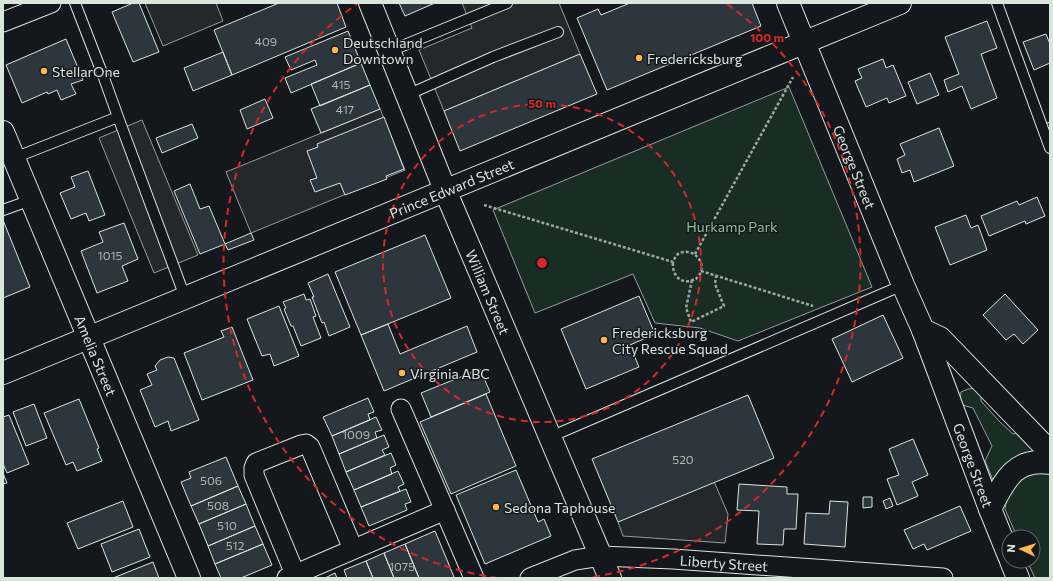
<svg xmlns="http://www.w3.org/2000/svg" width="1053" height="581" font-family="Commissioner,sans-serif">
<rect width="100%" height="100%" fill="#14181c"/>
<!-- green -->
<path fill="#1a2d24" stroke="#939e99" d="M789,87L872,287L738,341L700,328L655,323L633,274L535,313L493,210Z
M976,388L981,394V401L1000,422L1013,434L1021,433L1036,451L993,480L985,461L992,446L973,408L962,405L960,400L961,392L968,389Z
M1050,471V578H1035L1027,561H1033V537H1017L1005,509L1007,496L1025,473Z"/>
<!-- parking -->
<path fill="#24282b" stroke="#939e99" d="M145,3H216L223,21L163,46Z
M462,3H559L580,54L444,111L419,50L472,28Z
M380,109L405,170L251,233L226,172Z
M142,120L198,255L154,273L99,138Z
M710,472L728,514L725,543L623,536L618,522Z"/>
<!-- building -->
<path fill="#2c363c" stroke="#d8e6dc" d="M133,3H139L159,52L133,62L112,12Z
M279,3H337L346,27L232,75L214,30Z
M399,3H435L405,16Z
M630,3H752L761,26L607,90L577,18L598,9L601,15Z
M987,21L997,48L981,54L997,98L971,109L962,86L948,92L944,80L959,74L945,37Z
M348,31L361,63L291,93L285,78L317,65L315,60L291,70L285,57Z
M1046,34L1050,44V63L1034,70L1023,42Z
M66,39L83,80L71,84L76,94L61,100L57,90L48,94L47,92L22,103L6,65Z
M223,52L232,75L193,91L184,68Z
M580,54L597,94L460,151L444,111Z
M883,59L886,68L893,65L906,96L889,103L887,98L866,107L855,81L862,78L858,69Z
M361,63L370,85L320,106L311,84Z
M930,73L939,95L917,104L908,82Z
M370,85L380,109L321,133L311,109Z
M265,99L273,118L247,129L240,110Z
M384,117L404,169L386,176L387,179L345,195L340,183L315,192L310,180L317,178L307,151L318,147L317,144Z
M1050,122V144L1042,125Z
M192,124L198,138L162,153L156,138Z
M939,128L954,166L914,182L910,170L902,173L897,159L905,155L900,144Z
M88,171L105,215L89,221L86,213L71,219L60,193L75,187L71,177Z
M190,184L200,209L209,206L225,244L200,254L174,191Z
M1037,197L1045,216L1026,224L1025,221L989,236L981,216L1017,201L1019,205Z
M966,215L971,228L978,225L987,250L950,265L935,227Z
M3,220L30,287L3,298Z
M124,223L138,259L122,266L128,281L97,293L81,251L103,242L99,232Z
M251,233L254,240L228,250L225,244Z
M425,235L451,298L361,335L335,272Z
M328,274L350,327L329,336L324,322L322,323L312,297H314L308,283Z
M304,294L306,300L310,299L316,316L313,317L321,338L301,346L293,326H291L284,309L286,308L283,302Z
M1005,294L1038,330L1023,344L1014,334L1006,340L983,315Z
M639,296L655,334L630,345L639,367L586,389L561,329Z
M279,306L299,356L274,366L270,354L262,356L247,319Z
M883,315L903,358L852,382L832,339Z
M388,324L400,354L467,326L477,352L384,391L361,335Z
M232,327L253,380L202,400L184,353L224,337L221,331Z
M168,357L174,358L199,420L171,431L168,421L155,427L140,390L152,385L147,374L157,370L155,366L160,360Z
M480,369L490,392L431,417L421,393Z
M486,394L516,466L451,494L420,422Z
M748,395L774,458L618,522L592,459Z
M368,398L374,412L368,414L370,420L332,436L323,417Z
M79,399L99,448L97,449L102,461L77,471L73,462L66,465L44,413Z
M34,404L47,438L26,446L13,412Z
M9,415L29,464L7,473L3,464V417Z
M376,417L382,430L375,432L377,438L339,454L332,436Z
M384,435L389,447L382,450L385,455L346,472L339,454Z
M913,439L928,475L912,482L918,496L897,505L887,479L899,475L889,449Z
M391,453L396,465L390,468L392,474L354,490L346,472Z
M226,457L238,486L191,506L181,482L191,478L189,472Z
M516,470L538,522L544,519L551,536L485,564L456,495Z
M398,471L404,484L398,487L400,491L361,507L354,490Z
M3,473L7,483L3,484Z
M739,484L787,487V494H798L796,529H784L783,545L757,544L759,511L737,510Z
M238,486L246,504L199,524L191,506Z
M406,489L411,502L405,504L407,510L369,526L361,507Z
M863,497H872V507L863,508Z
M890,498L893,506L886,509L883,501Z
M123,501L133,527L78,549L67,523Z
M830,501L848,502L845,547L804,544L806,513L829,514Z
M246,504L255,526L208,546L199,524Z
M960,506L971,531L927,550L924,544L913,549L904,530Z
M255,526L263,544L215,564L208,546Z
M139,529L150,557L112,572L101,544Z
M435,531L454,577L451,578H419L405,544Z
M263,544L272,565L241,578H221L215,564Z
M405,544L419,578H394L384,553Z
M384,553L394,578H373L366,561Z
M366,561L373,578H347L344,570Z
M153,562L159,578H113Z
M335,573L337,578H325Z"/>
<g fill="none" stroke-linecap="round" stroke-linejoin="round">
<defs>
<path id="service" d="M75,3L104,78L118,117L185,297
M997,3L1050,148
M390,51L507,3
M407,95L493,57L558,32
M14,158L118,117
M3,210L31,200
M550,437L903,285"/>
<g id="minor">
<path d="M3,22L51,3"/>
<path d="M401,409L474,578"/>
<path d="M295,574L254,475V468L256,463L301,445L306,444L310,447L353,549"/>
<path d="M287,578L445,510"/>
<path id="s1" d="M530,578L575,560L601,556L673,559L943,578"/>
</g>
<g id="tertiary">
<path id="s2" d="M788,3L903,285L923,330L990,509L1009,556"/>
<path d="M923,330L940,338L1050,452"/>
<path id="s3" d="M3,373L900,3"/>
<path d="M990,509C1004,482 1014,457 1050,463"/>
<path d="M1011,561L1018,578"/>
</g>
<g id="primary">
<path id="s4" d="M370,3L445,190L610,578"/>
<path id="s5" d="M3,132L189,578"/>
</g>
</defs>
<!-- service casing -->
<use href="#service" stroke="#d8e6dc" stroke-width="12"/>
<!-- minor casing -->
<use href="#minor" stroke="#d8e6dc" stroke-width="21"/>
<!-- tertiary casing -->
<use href="#tertiary" stroke="#d8e6dc" stroke-width="24"/>
<!-- primary casing -->
<use href="#primary" stroke="#d8e6dc" stroke-width="24"/>
<!-- path -->
<path stroke="#9da8a2" stroke-width="2.5" stroke-dasharray="3 2" stroke-linecap="butt" d="M484,205L673,262C674,259 676,256 678,254C689,247 705,258 701,271C701,274 697,277 696,279C693,280 689,282 686,281C676,281 672,270 673,262
M695,254L793,77
M701,271L813,306
M692,280L686,308L691,322L724,306L715,284L716,276"/>
<!-- service -->
<use href="#service" stroke="#14181c" stroke-width="10"/>
<!-- minor -->
<use href="#minor" stroke="#14181c" stroke-width="19"/>
<!-- tertiary -->
<use href="#tertiary" stroke="#14181c" stroke-width="22"/>
<!-- primary -->
<use href="#primary" stroke="#14181c" stroke-width="22"/>
</g>
<!-- distance rings -->
<g fill="none" stroke="#d62828" stroke-width="2" stroke-dasharray="7 5">
<circle cx="542" cy="263" r="159"/>
<path d="M498 578A318 318 0 0 1 357 4M727 4A318 318 0 0 1 586 578"/>
</g>
<!-- markers -->
<g fill="#ffb74d" stroke="#14181c" stroke-width="1.5">
<circle cx="335" cy="50" r="4"/>
<circle cx="639" cy="58" r="4"/>
<circle cx="44" cy="71" r="4"/>
<circle cx="604" cy="340" r="4"/>
<circle cx="402" cy="373" r="4"/>
<circle cx="496" cy="507" r="4"/>
</g>
<g text-anchor="middle" dominant-baseline="central" stroke-width="3" stroke-linejoin="round" paint-order="stroke">
<!-- number labels -->
<g font-size="12" fill="#adbab4">
<text x="266" y="41">409</text>
<text x="341" y="84">415</text>
<text x="345" y="109">417</text>
<text x="110" y="255">1015</text>
<text x="356" y="434">1009</text>
<text x="683" y="459">520</text>
<text x="211" y="480">506</text>
<text x="218" y="505">508</text>
<text x="227" y="525">510</text>
<text x="235" y="545">512</text>
<text x="402" y="566">1075</text>
</g>
<!-- poi labels -->
<g font-size="14" fill="#d8e6dc" stroke="#14181c" text-anchor="start">
<text x="343" y="42">Deutschland<tspan x="343" dy="16">Downtown</tspan></text>
<text x="647" y="58">Fredericksburg</text>
<text x="52" y="71">StellarOne</text>
<text x="612" y="332">Fredericksburg<tspan x="612" dy="16">City Rescue Squad</tspan></text>
<text x="410" y="373">Virginia ABC</text>
<text x="504" y="507">Sedona Taphouse</text>
</g>
<!-- street labels -->
<g font-size="14" fill="#d8e6dc" stroke="#14181c">
<text stroke="none"><textPath href="#s2" startOffset="177">George Street</textPath></text>
<text stroke="none"><textPath href="#s3" startOffset="485">Prince Edward Street</textPath></text>
<text stroke="none"><textPath href="#s4" startOffset="312">William Street</textPath></text>
<text stroke="none"><textPath href="#s5" startOffset="242">Amelia Street</textPath></text>
<text stroke="none"><textPath href="#s2" startOffset="498">George Street</textPath></text>
<text stroke="none"><textPath href="#s1" startOffset="198">Liberty Street</textPath></text>
</g>
<!-- park labels -->
<g font-size="14" fill="#8ac095" stroke="#14181c">
<text x="732" y="226">Hurkamp Park</text>
</g>
</g>
<circle cx="542" cy="263" r="6" fill="#d62828" stroke="#14181c" stroke-width="2"/>
<g font-size="12" text-anchor="middle" font-weight="bold" fill="#d62828" stroke="#14181c" stroke-width="3" stroke-linejoin="round" paint-order="stroke">
<text x="767" y="42">100 m</text>
<text x="542" y="108">50 m</text>
</g>
<!-- border -->
<rect width="1053" height="581" fill="none" stroke="#d8e6dc" stroke-width="8"/>
<!-- north arrow -->
<g transform="translate(1021 549) rotate(274)"><circle r="19" fill="#14181c" stroke="#626a69"/>
<path d="M0-3L7 15L0 10L-7 15Z" fill="#ffb74d"/>
<text y="-6" font-size="11" font-weight="bold" text-anchor="middle" fill="#d8e6dc">N</text>
</g>
</svg>
